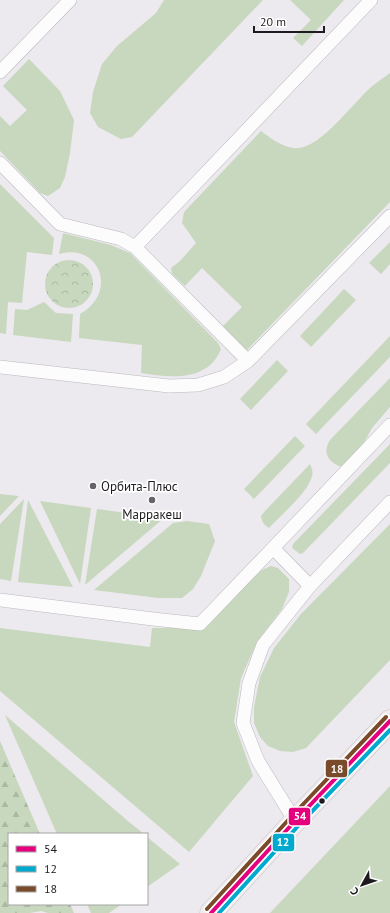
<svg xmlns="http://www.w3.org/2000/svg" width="390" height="913" font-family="'PT Sans',sans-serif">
<defs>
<pattern id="forest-firs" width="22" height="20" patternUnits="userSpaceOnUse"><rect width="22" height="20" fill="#c8d8be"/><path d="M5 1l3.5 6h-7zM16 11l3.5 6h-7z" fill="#abb9a3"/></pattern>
<pattern id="park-crowns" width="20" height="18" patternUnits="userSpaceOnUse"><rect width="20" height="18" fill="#c8d8be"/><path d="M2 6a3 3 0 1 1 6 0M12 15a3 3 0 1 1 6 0" fill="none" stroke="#abb9a3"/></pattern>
</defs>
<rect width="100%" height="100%" fill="#ece9ef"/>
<path fill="#c8d8be" d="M 164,0 L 263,0 L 132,137 L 121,139 L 98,127 L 90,113 L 93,92 L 102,64 L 117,46 L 156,13 Z
M 290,0 L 344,0 L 302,46 L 293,38 L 311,20 Z
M 29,59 L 60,91 L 74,120 L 70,153 L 65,177 L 60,188 L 48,196 L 40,193 L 0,151 L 0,116 L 10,126 L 27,110 L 3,86 Z
M 390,73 L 390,202 L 246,351 L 223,326 L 242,307 L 202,268 L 185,286 L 172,274 L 171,268 L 180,261 L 196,243 L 182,223 L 184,212 L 261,131 C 270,138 281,146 293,148 C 317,153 353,103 370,88 C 376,83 383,78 390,73 Z
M 0,184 L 54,238 L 52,255 L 27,252 L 22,303 L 8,302 L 6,334 L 0,333 Z
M 63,233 L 111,245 L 130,253 L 218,343 L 221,349 C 208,382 170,378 141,373 L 142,345 L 79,338 L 80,314 C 119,292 99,242 59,254 Z
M 390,242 L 390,264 L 381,274 L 369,263 Z
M 344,289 L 356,300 L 311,347 L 300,336 Z
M 44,302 L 56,313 L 73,314 L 71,342 L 13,335 L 15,309 L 27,310 Z
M 390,336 L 390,357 L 316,434 L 306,424 Z
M 277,360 L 288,371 L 251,410 L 240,399 Z
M 390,378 L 390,407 L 372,428 L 358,454 L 342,467 C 328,463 322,452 330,440 Z
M 295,436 L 305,446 L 254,499 L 244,489 Z
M 390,444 L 390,463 L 303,553 L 300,554 L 292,548 L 293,544 Z
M 310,464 C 312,469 314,473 311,479 C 306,494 281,515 269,528 C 264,525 262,522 261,516 L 265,511 Z
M 0,494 L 19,496 L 0,516 Z
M 24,499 L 11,581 L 0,579 L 0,524 Z
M 28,500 L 73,587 L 18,582 Z
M 40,501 L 91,508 L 80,584 Z
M 97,509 L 164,518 L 85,585 Z
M 187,521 L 209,524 L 215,541 L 201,576 L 193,589 L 182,598 L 158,598 L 94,590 L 173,523 Z
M 390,524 L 390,660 L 306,748 L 293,752 L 280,751 L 268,746 L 260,737 L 254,723 L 254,707 L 260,677 L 274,648 L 301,614 Z
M 271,566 L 278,568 L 289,579 L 289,592 L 282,609 L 257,642 L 241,678 L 234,722 L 253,776 L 189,852 L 0,691 L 0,628 L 150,647 L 152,628 L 189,628 L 254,575 L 264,569 Z
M 5,715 L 129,822 L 144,834 L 57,834 Z
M 390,786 L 390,913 L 270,913 Z
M 147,837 L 180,864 L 147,887 Z
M 87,904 L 122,904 L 109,913 L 91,913 Z"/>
<path fill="url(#forest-firs)" d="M 0,741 L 40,834 L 9,834 L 9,904 L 70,904 L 74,913 L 48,913 L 41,911 L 30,913 L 0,913 Z"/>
<path fill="url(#park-crowns)" d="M45 284a24 24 0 1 1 48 0a24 24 0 1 1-48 0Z"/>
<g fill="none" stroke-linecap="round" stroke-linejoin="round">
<g stroke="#bab9bd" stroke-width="14">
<path id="service" d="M 0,72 L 70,0
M 0,163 L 60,224 L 121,239 L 135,247 L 248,361
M 135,247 L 371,0
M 0,367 L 169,386 L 198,385 L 224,377 L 248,361 L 390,216
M 273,548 L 390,425
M 0,600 L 153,619 L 200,624 L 273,548 L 310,586 L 390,502
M 295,821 L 258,761 L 243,723 L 249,683 L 263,645 L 310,586"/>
</g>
<g stroke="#c6c5c8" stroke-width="23">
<path id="primary" d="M 211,913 L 295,821 L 390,721"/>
</g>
<use href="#service" stroke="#fcfcfd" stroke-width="13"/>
<use href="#primary" stroke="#f1ebec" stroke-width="22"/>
<g stroke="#fff" stroke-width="7">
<path id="bus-1" d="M 211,913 L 295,821 L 390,721"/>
</g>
<g stroke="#fff" stroke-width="7">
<path id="bus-2" d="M 219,913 L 299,825 L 390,730"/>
</g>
<g stroke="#fff" stroke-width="7">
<path id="bus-3" d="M 207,909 L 291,817 L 386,717"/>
</g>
<use href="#bus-1" stroke="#e5007d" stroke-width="4"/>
<use href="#bus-2" stroke="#00a9ce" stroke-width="4"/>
<use href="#bus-3" stroke="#7a4b2a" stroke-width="4"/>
</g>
<g fill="#656368" stroke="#fff" stroke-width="1.5">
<circle cx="93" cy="486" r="4"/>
<circle cx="152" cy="500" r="4"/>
</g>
<circle fill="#1d1b1f" stroke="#fff" stroke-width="1.5" cx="322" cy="801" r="3.5"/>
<g text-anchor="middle" stroke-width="3.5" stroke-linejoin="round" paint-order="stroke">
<g font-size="13" fill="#1d1b1f" stroke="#fff" text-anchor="start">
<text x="101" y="491">Орбита-Плюс</text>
<text x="152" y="519" text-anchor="middle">Марракеш</text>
</g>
</g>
<g stroke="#fff" stroke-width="1.5">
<rect x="325" y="759" width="23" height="19" rx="4" fill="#7a4b2a"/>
<rect x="288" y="807" width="23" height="19" rx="4" fill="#e5007d"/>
<rect x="272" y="833" width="23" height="19" rx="4" fill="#00a9ce"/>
</g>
<g font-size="11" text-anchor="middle" font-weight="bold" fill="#fff">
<text x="337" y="773">18</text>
<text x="300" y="820">54</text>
<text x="283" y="846">12</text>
</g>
<rect x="8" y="833" width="140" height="72" fill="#ffffff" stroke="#a5a4a5"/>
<rect x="16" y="846" width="20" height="6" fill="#e5007d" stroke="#a5a4a5"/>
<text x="44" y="853" font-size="12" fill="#1d1b1f">54</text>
<rect x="16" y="866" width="20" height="6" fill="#00a9ce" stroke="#a5a4a5"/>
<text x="44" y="873" font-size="12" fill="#1d1b1f">12</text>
<rect x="16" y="886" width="20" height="6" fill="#7a4b2a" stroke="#a5a4a5"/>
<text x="44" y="893" font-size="12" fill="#1d1b1f">18</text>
<g transform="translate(362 885) rotate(230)" stroke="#ffffff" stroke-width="3" paint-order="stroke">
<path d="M0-3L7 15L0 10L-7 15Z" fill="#1d1b1f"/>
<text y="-6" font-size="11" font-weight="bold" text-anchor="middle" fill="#1d1b1f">С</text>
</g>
<path d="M254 26v6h70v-6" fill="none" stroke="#1d1b1f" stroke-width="2"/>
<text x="260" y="26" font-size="12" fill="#1d1b1f" stroke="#ffffff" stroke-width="3" paint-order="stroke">20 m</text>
</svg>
